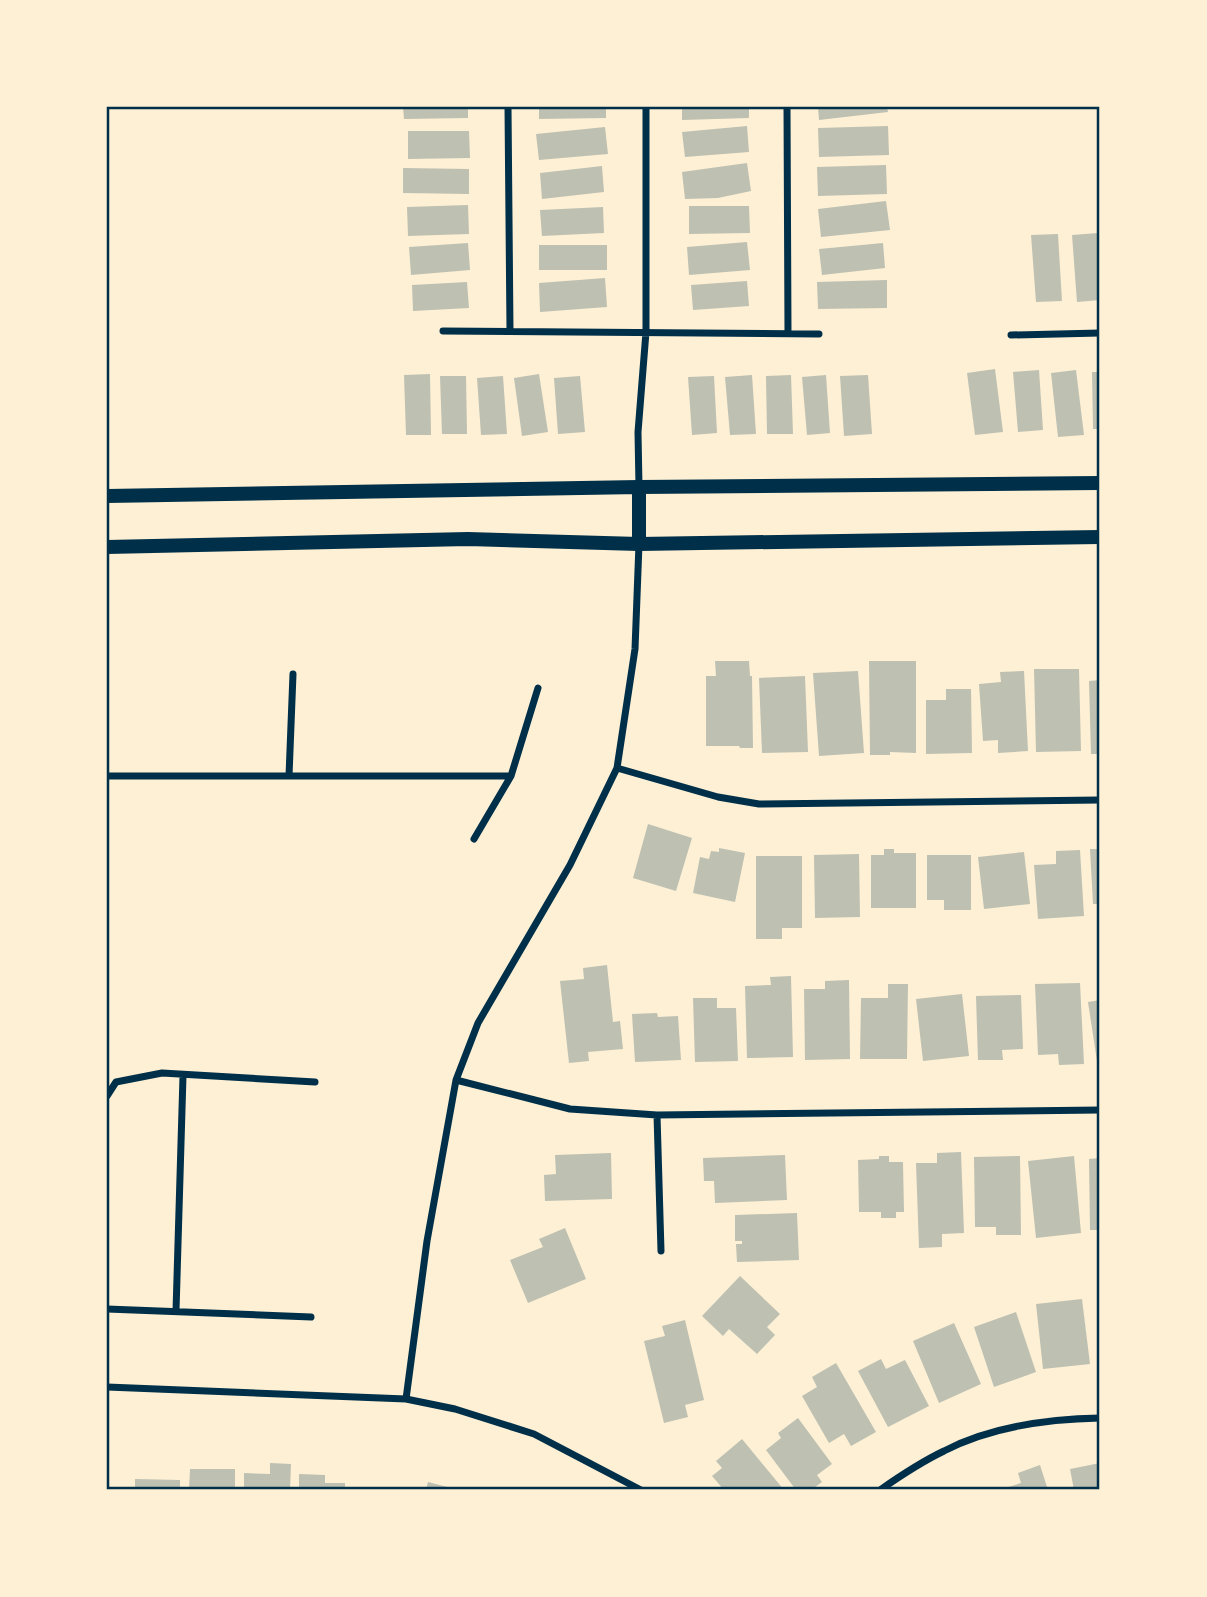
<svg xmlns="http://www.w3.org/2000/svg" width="1207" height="1597" font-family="'Asap Condensed',sans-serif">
<rect width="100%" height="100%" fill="#fdf0d5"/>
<path fill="#bec0b2" d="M 403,107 L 468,107 L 468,118 L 404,119 Z
M 539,107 L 606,107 L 606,118 L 539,119 Z
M 682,107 L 749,107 L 749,118 L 682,120 Z
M 818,107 L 887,107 L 888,112 L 819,120 Z
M 747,126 L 749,152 L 685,157 L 682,132 Z
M 888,126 L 889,155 L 819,157 L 818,128 Z
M 605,127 L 608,154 L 539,160 L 536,134 Z
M 408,131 L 469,131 L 470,158 L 408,159 Z
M 747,163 L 751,191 L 718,198 L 685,199 L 682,172 Z
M 886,165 L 887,194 L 818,196 L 817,167 Z
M 602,166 L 604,192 L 542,199 L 540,173 Z
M 403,168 L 469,169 L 469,194 L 403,193 Z
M 886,201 L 890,230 L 821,237 L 818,209 Z
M 468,205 L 469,234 L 408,236 L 407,207 Z
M 689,206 L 749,206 L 750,233 L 689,234 Z
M 603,207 L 604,233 L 542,236 L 540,210 Z
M 1098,233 L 1100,300 L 1077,302 L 1072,235 Z
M 1058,234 L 1062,301 L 1036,302 L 1031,235 Z
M 747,242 L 750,270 L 689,275 L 687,247 Z
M 468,243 L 470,270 L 411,275 L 409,247 Z
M 883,243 L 885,268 L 822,275 L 819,249 Z
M 539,245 L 607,245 L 607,270 L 539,270 Z
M 605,278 L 607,307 L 540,312 L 539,283 Z
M 887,280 L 887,308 L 818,309 L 817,282 Z
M 747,281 L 749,306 L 693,310 L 691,285 Z
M 467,282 L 469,308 L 413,311 L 412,285 Z
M 995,369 L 1003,432 L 975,435 L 967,373 Z
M 1039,370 L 1043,430 L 1018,432 L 1013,372 Z
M 1076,370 L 1084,435 L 1058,437 L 1051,373 Z
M 1092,372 L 1100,372 L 1100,429 L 1093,429 Z
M 430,374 L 431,435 L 406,435 L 404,375 Z
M 539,374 L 548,432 L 522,436 L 514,378 Z
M 752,375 L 756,434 L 730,435 L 725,377 Z
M 791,375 L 793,434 L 767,434 L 766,376 Z
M 826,375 L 830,433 L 807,435 L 802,377 Z
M 868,375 L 872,434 L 844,436 L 840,376 Z
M 440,376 L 466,376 L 467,434 L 442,434 Z
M 503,376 L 507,434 L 481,435 L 477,378 Z
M 580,376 L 585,432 L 558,434 L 554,378 Z
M 714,376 L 717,433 L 692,435 L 688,377 Z
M 715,661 L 749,661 L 750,676 L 752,676 L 753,748 L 740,748 L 739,746 L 706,746 L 706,676 L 716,676 Z
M 869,661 L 916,661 L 916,753 L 890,752 L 890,755 L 870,755 Z
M 1034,669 L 1079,669 L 1081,751 L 1036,752 Z
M 858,671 L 864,753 L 819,756 L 813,673 Z
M 1024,671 L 1028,751 L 998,753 L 998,740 L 983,741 L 979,684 L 1001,682 L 1000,672 Z
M 805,676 L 808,752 L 762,753 L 759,678 Z
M 1100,680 L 1100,754 L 1091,754 L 1089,681 Z
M 946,689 L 971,689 L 972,753 L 926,754 L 926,700 L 946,700 Z
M 648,824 L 692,838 L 676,891 L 633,878 Z
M 719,848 L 745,853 L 735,902 L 693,893 L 700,857 L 709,859 L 711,851 L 719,852 Z
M 884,849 L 894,849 L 894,853 L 916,853 L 916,908 L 871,908 L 871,855 L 884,855 Z
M 1090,849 L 1100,849 L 1100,904 L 1093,904 Z
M 1080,850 L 1084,916 L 1038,919 L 1034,865 L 1056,864 L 1056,851 Z
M 1024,852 L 1030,904 L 984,909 L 978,857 Z
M 859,854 L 860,917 L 815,918 L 814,855 Z
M 927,855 L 971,855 L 971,910 L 944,910 L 944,900 L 927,900 Z
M 756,856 L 802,856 L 802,928 L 782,928 L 782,939 L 756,939 Z
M 607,965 L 613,1022 L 620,1021 L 623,1049 L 588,1052 L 589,1061 L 569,1063 L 560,981 L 584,979 L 583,968 Z
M 791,976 L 793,1057 L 747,1058 L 745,986 L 771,985 L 770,977 Z
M 849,980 L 850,1059 L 805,1060 L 804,989 L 825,989 L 825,981 Z
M 1080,983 L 1084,1064 L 1059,1065 L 1058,1054 L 1038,1055 L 1035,984 Z
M 888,984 L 908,984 L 907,1059 L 860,1059 L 861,998 L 888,998 Z
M 962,994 L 969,1056 L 923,1061 L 916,999 Z
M 1021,995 L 1023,1049 L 1002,1050 L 1003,1060 L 978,1060 L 976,996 Z
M 693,998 L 717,998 L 717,1008 L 736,1008 L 738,1061 L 695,1062 Z
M 1100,1000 L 1100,1061 L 1097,1061 L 1088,1002 Z
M 657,1013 L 658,1017 L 678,1016 L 681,1060 L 635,1062 L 632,1014 Z
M 961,1152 L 964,1233 L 942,1234 L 942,1247 L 919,1248 L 916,1163 L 937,1163 L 937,1153 Z
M 611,1153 L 612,1199 L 545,1201 L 544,1175 L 556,1174 L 555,1155 Z
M 785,1155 L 787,1200 L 715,1203 L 714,1181 L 704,1181 L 703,1158 Z
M 879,1156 L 889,1156 L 889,1162 L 903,1162 L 904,1212 L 896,1212 L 896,1218 L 881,1218 L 881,1212 L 859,1212 L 858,1160 L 879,1159 Z
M 1020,1156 L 1021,1235 L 996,1235 L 996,1227 L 975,1227 L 974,1157 Z
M 1074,1156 L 1081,1233 L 1036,1238 L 1028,1161 Z
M 1100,1158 L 1100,1230 L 1090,1230 L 1089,1159 Z
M 797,1213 L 799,1260 L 737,1262 L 736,1244 L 742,1244 L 742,1241 L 735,1241 L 735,1215 Z
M 565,1228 L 586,1279 L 528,1303 L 510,1260 L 543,1247 L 539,1239 Z
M 740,1276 L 780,1314 L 767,1327 L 775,1335 L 757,1354 L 729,1329 L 723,1336 L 702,1316 Z
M 1082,1299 L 1090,1364 L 1043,1369 L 1036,1304 Z
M 1016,1312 L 1036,1372 L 994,1387 L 974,1327 Z
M 685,1320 L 704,1400 L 685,1405 L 688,1417 L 664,1423 L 644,1341 L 665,1336 L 662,1326 Z
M 954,1323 L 981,1384 L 939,1403 L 913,1341 Z
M 881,1359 L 886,1369 L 905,1360 L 929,1406 L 888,1427 L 858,1371 Z
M 836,1363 L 876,1432 L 851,1446 L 844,1434 L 829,1443 L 802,1396 L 817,1387 L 812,1377 Z
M 798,1418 L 832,1464 L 817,1475 L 822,1482 L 811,1490 L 796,1490 L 766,1450 L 781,1438 L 778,1433 Z
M 742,1439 L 784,1490 L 724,1490 L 712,1476 L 722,1468 L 716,1461 Z
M 270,1463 L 291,1464 L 290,1490 L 244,1490 L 244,1473 L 270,1474 Z
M 1100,1463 L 1100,1490 L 1074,1490 L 1070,1469 Z
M 1040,1465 L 1048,1490 L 999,1490 L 1021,1483 L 1018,1473 Z
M 190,1469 L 235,1469 L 235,1490 L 189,1490 Z
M 299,1474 L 325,1475 L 325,1483 L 345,1483 L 345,1490 L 299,1490 Z
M 135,1479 L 180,1480 L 180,1490 L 135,1490 Z
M 428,1482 L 455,1489 L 455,1490 L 426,1490 Z"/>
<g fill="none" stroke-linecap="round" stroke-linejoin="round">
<path stroke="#003049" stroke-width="7" d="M 508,107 L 510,331
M 787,107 L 788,333
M 443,331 L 819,334
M 1011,335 L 1100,333
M 639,487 L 638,432 L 646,332 L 646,107
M 617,768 L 718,797 L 759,804 L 1100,800
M 107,776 L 511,776 L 538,688
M 289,776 L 293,674
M 474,839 L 511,776
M 456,1080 L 570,1109 L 657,1115 L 1100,1110
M 107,1096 L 116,1082 L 162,1073 L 315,1082
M 657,1115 L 661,1251
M 107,1309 L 311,1317
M 176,1311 L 183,1076
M 107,1387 L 406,1399 L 455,1409 L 534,1434 L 641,1490
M 406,1399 L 427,1241 L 456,1080 L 478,1023 L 570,865 L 617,768 L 635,649 L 639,544
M 880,1490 C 900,1476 921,1462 944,1451 C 990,1427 1049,1419 1100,1418"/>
<path stroke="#003049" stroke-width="14" d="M 639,487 L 639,544
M 107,496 L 639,487 L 1100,483
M 107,547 L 468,539 L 639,544 L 1100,537"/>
</g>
<rect width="1207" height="1597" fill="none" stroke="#fdf0d5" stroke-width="217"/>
<rect x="108" y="108" width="990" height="1380" fill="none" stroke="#003049" stroke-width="2.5"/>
</svg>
